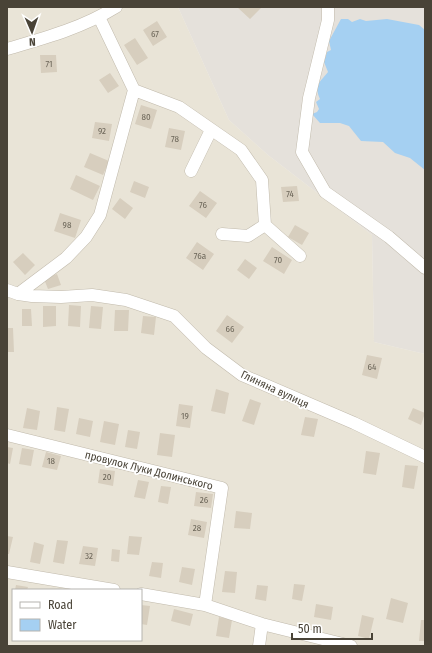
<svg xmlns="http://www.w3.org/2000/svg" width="432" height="653" font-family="'Fira Sans Condensed',sans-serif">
<rect width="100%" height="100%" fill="#f5f2e9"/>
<path fill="#e9e4d7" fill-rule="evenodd" d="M 7,7 L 178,7 L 229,120 L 268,155 L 372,235 L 374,342 L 425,354 L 425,646 L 7,646 ZM 13,590 L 141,590 L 141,640 L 13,640 Z"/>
<path fill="#e5e1db" d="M 178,7 L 425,7 L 425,354 L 374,342 L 372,235 L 268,155 L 229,120 Z"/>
<path fill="#a5d0f2" d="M 341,19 L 348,19 L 352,22 L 360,19 L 366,21 L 387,19 L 419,25 L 425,30 L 425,170 L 410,158 L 395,153 L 383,142 L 361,141 L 349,126 L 340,123 L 320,123 L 312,114 L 317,112 L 319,109 L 316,102 L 320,99 C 314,85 319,83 328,72 L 324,62 L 327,52 L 331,50 L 329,41 Z"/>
<path fill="#d7cebe" d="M 237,7 L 262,7 L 250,19 Z
M 157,21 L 167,37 L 153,46 L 143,30 Z
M 135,38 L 148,58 L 137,65 L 124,45 Z
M 40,55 L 56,55 L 57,72 L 41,73 Z
M 110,73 L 119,86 L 108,93 L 99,80 Z
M 141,105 L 157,110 L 151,129 L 135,124 Z
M 95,122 L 112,124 L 109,141 L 92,138 Z
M 169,128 L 185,131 L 181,150 L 165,147 Z
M 90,153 L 109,161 L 103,175 L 84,167 Z
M 76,175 L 100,186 L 93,200 L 70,189 Z
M 134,181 L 149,187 L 145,198 L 130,192 Z
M 297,186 L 299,201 L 283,202 L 281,187 Z
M 200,191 L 217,203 L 206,218 L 189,206 Z
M 120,198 L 133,208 L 125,219 L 112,209 Z
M 60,213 L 81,220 L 75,238 L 54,231 Z
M 295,225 L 309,233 L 302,245 L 288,237 Z
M 197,242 L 214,254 L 203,270 L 186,258 Z
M 272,247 L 292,260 L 284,274 L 263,261 Z
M 23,253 L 35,265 L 25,275 L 13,262 Z
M 245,259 L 257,268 L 249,279 L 237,270 Z
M 57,274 L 61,285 L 48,289 L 44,279 Z
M 69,305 L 81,306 L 80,327 L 68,326 Z
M 43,306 L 56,306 L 56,326 L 43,327 Z
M 91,306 L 103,307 L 101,329 L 89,328 Z
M 22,309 L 31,309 L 32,326 L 22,326 Z
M 115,310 L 129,310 L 128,331 L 114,331 Z
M 227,315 L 244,327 L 232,343 L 216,331 Z
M 143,316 L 156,317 L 154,335 L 141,333 Z
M 7,328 L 13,328 L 14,352 L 7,352 Z
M 367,355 L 382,358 L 377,379 L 362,375 Z
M 216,389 L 229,393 L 225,414 L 211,411 Z
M 250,399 L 261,403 L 254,425 L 242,421 Z
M 179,404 L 193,406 L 190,428 L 176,426 Z
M 57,407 L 69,409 L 65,432 L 54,430 Z
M 27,408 L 40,411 L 37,430 L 23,428 Z
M 413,408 L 425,413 L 421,425 L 408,419 Z
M 305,417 L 318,419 L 314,437 L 301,435 Z
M 79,418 L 93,421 L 90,437 L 76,434 Z
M 104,421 L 119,424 L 115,445 L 100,442 Z
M 128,430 L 140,432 L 137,449 L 125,447 Z
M 160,433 L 175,435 L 172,457 L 157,455 Z
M 7,447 L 13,448 L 10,464 L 7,463 Z
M 22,448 L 34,450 L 31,466 L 19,464 Z
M 366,451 L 380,453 L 376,475 L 363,473 Z
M 46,452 L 61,456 L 57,470 L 42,467 Z
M 405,465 L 418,466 L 414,489 L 402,487 Z
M 100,469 L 115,471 L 113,486 L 98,483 Z
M 138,480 L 149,482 L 145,499 L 134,497 Z
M 161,486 L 171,487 L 168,504 L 158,502 Z
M 196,492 L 213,494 L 211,508 L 194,506 Z
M 236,511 L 252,513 L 250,529 L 234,528 Z
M 191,519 L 207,522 L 204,538 L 188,535 Z
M 7,536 L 13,537 L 9,554 L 7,554 Z
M 129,536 L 142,537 L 139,555 L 127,554 Z
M 57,540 L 68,541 L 64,564 L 53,562 Z
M 34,542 L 44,545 L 40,564 L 30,562 Z
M 83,546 L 98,548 L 95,566 L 79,564 Z
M 112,549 L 120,550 L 119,562 L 111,561 Z
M 152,562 L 163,563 L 161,578 L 149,576 Z
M 182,567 L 195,569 L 192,585 L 179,582 Z
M 225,571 L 237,572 L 235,593 L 222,592 Z
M 294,584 L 305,585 L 302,601 L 292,599 Z
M 16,585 L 28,587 L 27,590 L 15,590 Z
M 257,585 L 268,586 L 266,601 L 255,599 Z
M 391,598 L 408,603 L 403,623 L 386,619 Z
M 316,604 L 333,607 L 331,620 L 314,617 Z
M 141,605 L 150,606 L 147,625 L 141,624 Z
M 174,609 L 193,614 L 190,626 L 171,621 Z
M 362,615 L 374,618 L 369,639 L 358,636 Z
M 219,617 L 232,620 L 229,638 L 216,636 Z
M 421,620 L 425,620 L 425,641 L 419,641 Z"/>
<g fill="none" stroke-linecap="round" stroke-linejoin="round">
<g stroke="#c1baac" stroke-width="13">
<path id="minor" d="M 328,7 L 328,20 L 309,98 L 302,152 L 325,192 L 389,237 L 425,268
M 99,17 L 134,90 L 179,107 L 241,150 L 262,180 L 265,225 L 300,256
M 7,49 C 45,38 82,28 116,7
M 191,171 L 211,130
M 222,234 L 248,236 L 265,225
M 7,290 L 18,294 L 32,296 L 61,297 L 92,295 L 126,300 L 174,316 L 206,348 L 242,375 L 354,423 L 425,457
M 18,294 L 66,258 L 86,237 L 100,215 L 134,90
M 7,435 L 222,488 L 205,605
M 7,572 L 114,590
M 141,594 L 205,605 L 262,624 L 351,646
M 259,646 L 262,624"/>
</g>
<use href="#minor" stroke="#fff" stroke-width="12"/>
</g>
<g text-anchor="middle" stroke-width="3.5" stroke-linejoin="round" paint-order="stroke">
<g font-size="9" fill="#6c6659">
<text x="155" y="37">67</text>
<text x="49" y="67">71</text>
<text x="146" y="120">80</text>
<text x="102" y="134">92</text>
<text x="175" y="142">78</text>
<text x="290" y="197">74</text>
<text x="203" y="208">76</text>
<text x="67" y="228">98</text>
<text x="200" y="259">76а</text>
<text x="278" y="263">70</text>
<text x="230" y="332">66</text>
<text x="372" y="370">64</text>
<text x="185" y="419">19</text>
<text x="51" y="464">18</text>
<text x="107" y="480">20</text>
<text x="204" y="503">26</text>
<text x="197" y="531">28</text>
<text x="89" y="559">32</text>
</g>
<g font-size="11" fill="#494337" stroke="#fff">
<text transform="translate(275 389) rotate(25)" y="4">Глиняна вулиця</text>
<text transform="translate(149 470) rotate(14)" y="4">провулок Луки Долинського</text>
</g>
</g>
<rect width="432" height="653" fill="none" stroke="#494337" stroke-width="16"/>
<rect x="12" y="589" width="130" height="52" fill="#ffffff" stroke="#b6b4af"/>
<rect x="20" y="602" width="20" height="6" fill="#ffffff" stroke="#b6b4af"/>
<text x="48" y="609" font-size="12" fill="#494337">Road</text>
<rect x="20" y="619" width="20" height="12" fill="#a5d0f2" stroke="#b6b4af"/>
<text x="48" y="629" font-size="12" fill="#494337">Water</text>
<g transform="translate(32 32) rotate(178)" stroke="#ffffff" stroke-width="3" paint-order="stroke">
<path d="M0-3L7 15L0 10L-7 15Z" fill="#494337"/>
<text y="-6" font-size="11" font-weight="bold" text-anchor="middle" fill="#494337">N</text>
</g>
<path d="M292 633v6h80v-6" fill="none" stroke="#494337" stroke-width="2"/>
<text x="298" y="633" font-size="12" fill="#494337" stroke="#ffffff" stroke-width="3" paint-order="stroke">50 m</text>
</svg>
